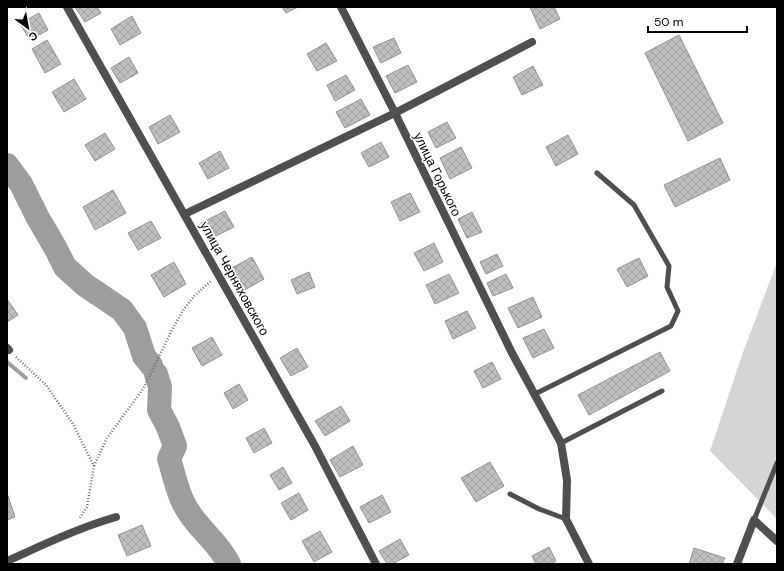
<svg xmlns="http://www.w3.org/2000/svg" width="784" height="571" font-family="'DM Sans',sans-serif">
<defs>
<pattern id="building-cross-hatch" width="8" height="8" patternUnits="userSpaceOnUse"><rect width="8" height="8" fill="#bfbfbf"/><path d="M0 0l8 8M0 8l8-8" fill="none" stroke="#a2a2a2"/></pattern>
</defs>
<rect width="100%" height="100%" fill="#fff"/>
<path fill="#d6d6d6" d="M 777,262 L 777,519 L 710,451 L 742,355 Z"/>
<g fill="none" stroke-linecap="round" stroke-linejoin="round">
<path stroke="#9d9d9d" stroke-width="4" d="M 7,362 L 26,378"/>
<path stroke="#9d9d9d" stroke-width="24" d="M 7,165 L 21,184 L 38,218 L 56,249 L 65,267 L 85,285 L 122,310 L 135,328 L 144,356 L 151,365
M 156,374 L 160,387 L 159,410 L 168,427 L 175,446 L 169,459 C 174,474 177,491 184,504 C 195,527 218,541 229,564"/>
</g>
<path fill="url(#building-cross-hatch)" stroke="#939393" d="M 75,7 L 97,7 L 101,13 L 85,22 Z
M 282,7 L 298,7 L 286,13 Z
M 530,7 L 554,7 L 560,19 L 540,29 Z
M 39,13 L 48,30 L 30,40 L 20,24 Z
M 132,16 L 141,33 L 120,45 L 111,29 Z
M 679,35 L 723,123 L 688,141 L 645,53 Z
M 394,38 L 401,53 L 381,63 L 373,47 Z
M 47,40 L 61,64 L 45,73 L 32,49 Z
M 326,43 L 337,61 L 317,71 L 307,54 Z
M 129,57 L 138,73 L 120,83 L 111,68 Z
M 408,65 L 417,82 L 395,93 L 386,76 Z
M 533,66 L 543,85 L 522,95 L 513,77 Z
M 346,75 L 355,90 L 335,101 L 327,85 Z
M 74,79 L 86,99 L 64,112 L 52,92 Z
M 361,99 L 370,115 L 345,128 L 336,112 Z
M 170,115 L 180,132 L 158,144 L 149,127 Z
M 447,122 L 456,138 L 436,148 L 428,132 Z
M 105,133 L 115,149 L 95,161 L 85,145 Z
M 568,135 L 578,154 L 556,166 L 546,147 Z
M 381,142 L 389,157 L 369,167 L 361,153 Z
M 461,147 L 472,168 L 450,179 L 440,158 Z
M 220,151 L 229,168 L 208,179 L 199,163 Z
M 720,158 L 730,180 L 675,207 L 664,185 Z
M 113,190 L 126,213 L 95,230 L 83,207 Z
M 410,193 L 420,212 L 400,221 L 391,202 Z
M 225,211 L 234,227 L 210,239 L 201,223 Z
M 472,212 L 482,232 L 467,238 L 458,219 Z
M 151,221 L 161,238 L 138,250 L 128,233 Z
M 434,243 L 443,262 L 424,271 L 414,253 Z
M 497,254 L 503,266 L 486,274 L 480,262 Z
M 252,257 L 264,279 L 243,291 L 230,269 Z
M 639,258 L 648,276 L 627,287 L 617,269 Z
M 174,262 L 186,284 L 164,297 L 151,275 Z
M 309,272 L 315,287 L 297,294 L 291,280 Z
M 449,274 L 459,293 L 435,304 L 426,285 Z
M 506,274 L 513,288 L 493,296 L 487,283 Z
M 533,297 L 542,317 L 518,328 L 508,308 Z
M 7,299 L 18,315 L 7,322 Z
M 467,311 L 476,328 L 453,339 L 445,321 Z
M 544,329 L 554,348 L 533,358 L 523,338 Z
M 212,337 L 222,355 L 202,366 L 192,348 Z
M 297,348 L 308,367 L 291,376 L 280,358 Z
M 660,352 L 670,371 L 589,415 L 578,395 Z
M 492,362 L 501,379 L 483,388 L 474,371 Z
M 239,384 L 248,400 L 233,409 L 224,393 Z
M 341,406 L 350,421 L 325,436 L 315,421 Z
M 264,428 L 272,443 L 254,453 L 246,438 Z
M 353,446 L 363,465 L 340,477 L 330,460 Z
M 490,462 L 504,486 L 476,502 L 461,478 Z
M 283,467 L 292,483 L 279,490 L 270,475 Z
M 7,493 L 15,517 L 7,520 Z
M 299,493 L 308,510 L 291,520 L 281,503 Z
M 382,495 L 391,512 L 369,523 L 360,507 Z
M 142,525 L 151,546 L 127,556 L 118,535 Z
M 320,531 L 332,552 L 314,562 L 302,541 Z
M 400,539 L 409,555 L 392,564 L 387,564 L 379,551 Z
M 549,547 L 556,561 L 551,564 L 536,564 L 532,556 Z
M 694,548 L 725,558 L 722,564 L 689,564 Z"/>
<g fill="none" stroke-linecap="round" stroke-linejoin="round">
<path stroke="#717171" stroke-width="2.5" stroke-dasharray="1 2" stroke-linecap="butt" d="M 16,357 L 46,385 L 73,424 L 94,466 L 87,507 L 79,519
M 94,466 L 107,438 L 143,389 L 173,328 L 184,309 L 194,296 L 211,281"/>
<path stroke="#4f4f4f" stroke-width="5" d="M 535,394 L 671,326 L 678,311 L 667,287 L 669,266 L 634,205 L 597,173
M 561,443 L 662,391
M 510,494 L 539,509 L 566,519
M 754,520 L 777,463"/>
<path stroke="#4f4f4f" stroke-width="8" d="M 67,7 L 315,446 L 376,564
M 341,7 L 395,113 L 512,353 L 561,443 L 567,480 L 566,519 L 589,564
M 185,214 L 395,113 L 532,42
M 7,348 L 9,350
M 7,561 C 43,545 78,528 116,517
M 737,564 L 754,520 L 777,541"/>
</g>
<g text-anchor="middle" stroke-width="3" stroke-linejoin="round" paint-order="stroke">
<g font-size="13" fill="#000" stroke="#fff">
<text transform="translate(438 174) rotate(64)" y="5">улица Горького</text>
<text transform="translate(235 278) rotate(61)" y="5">улица Черняховского</text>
</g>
</g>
<rect width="784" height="571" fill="none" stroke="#000000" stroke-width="16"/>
<g transform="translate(28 28) rotate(148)" stroke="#ffffff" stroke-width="3" paint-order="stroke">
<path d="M0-3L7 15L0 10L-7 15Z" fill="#000000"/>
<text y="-6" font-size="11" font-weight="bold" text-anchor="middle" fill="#000000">С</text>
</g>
<path d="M648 26v6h99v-6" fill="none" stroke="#000000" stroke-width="2"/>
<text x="654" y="26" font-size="12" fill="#000000" stroke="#ffffff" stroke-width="3" paint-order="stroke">50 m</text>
</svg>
